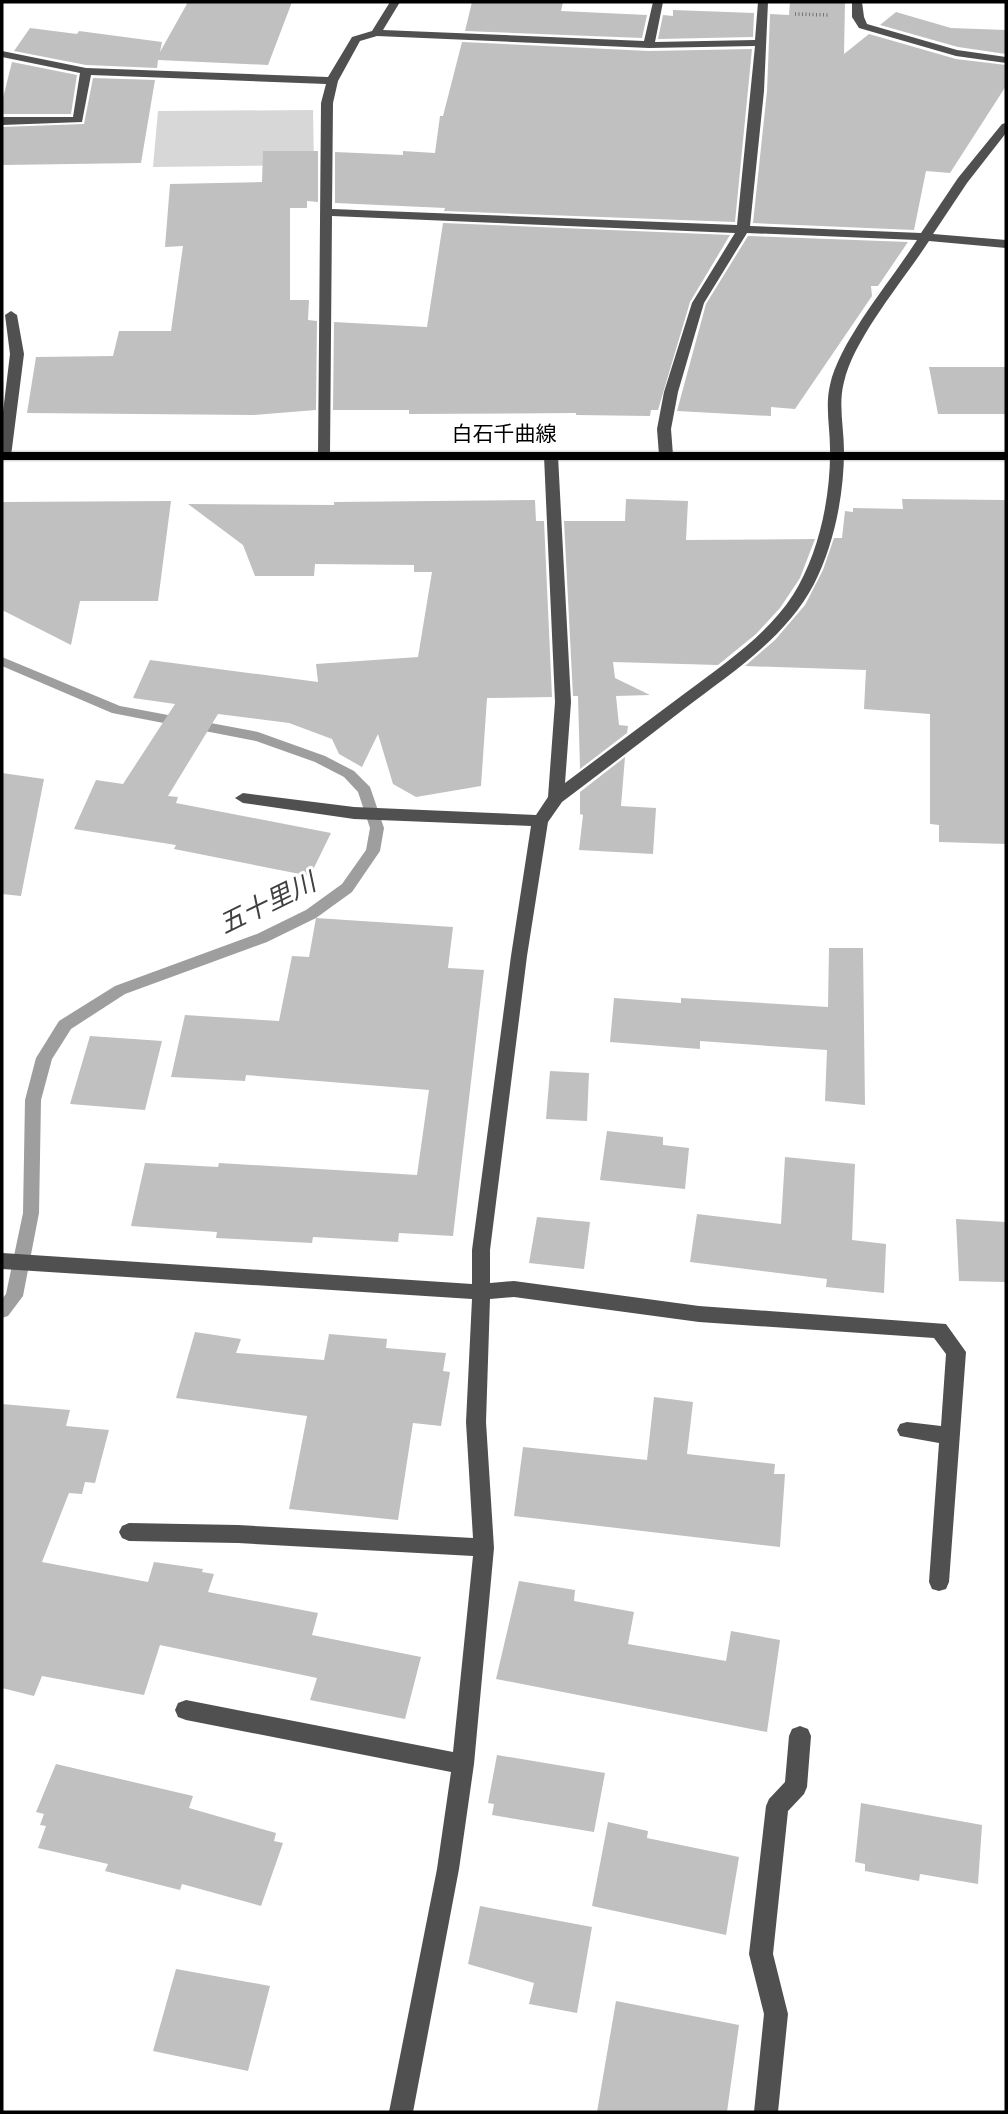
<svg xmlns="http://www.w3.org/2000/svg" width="1008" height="2114" font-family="Figtree,'Noto Sans JP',sans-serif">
<rect width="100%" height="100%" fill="#fff"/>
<path fill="#d7d7d7" d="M 313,110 L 314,165 L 153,167 L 158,111 Z"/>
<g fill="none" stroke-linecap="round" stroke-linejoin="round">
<path fill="#9e9e9e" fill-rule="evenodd" d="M 2,657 L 120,706 L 258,732 L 325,756 L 354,771 L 370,787 L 384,828 L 380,851 L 352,892 L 316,918 L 267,942 L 125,994 L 71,1029 L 52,1059 L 41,1100 L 39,1213 L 23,1296 L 8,1316 L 2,1318 L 2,1299 L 6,1294 L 23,1213 L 25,1100 L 36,1058 L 59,1021 L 115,986 L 257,934 L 306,910 L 342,884 L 366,850 L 370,828 L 358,792 L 344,777 L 315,762 L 256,741 L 112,713 L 2,666 Z"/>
</g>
<path fill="#c0c0c0" d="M 188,2 L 292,2 L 268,65 L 158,60 L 157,68 L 86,65 L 14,51 L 30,28 L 77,34 L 79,31 L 162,42 L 160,52 Z
M 472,2 L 563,2 L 561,11 L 647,15 L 642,38 L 465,31 Z
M 790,2 L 845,2 L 844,54 L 869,34 L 956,59 L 1006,65 L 1006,86 L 950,173 L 926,171 L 914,230 L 753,223 L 767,91 L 770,14 L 789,15 Z
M 673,10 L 754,13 L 753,37 L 658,39 L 663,15 L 673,16 Z
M 896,12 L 951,28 L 1006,30 L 1006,54 L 958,47 L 880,25 Z
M 462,42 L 649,51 L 752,49 L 735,222 L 444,211 L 445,208 L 335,203 L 335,152 L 403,155 L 403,151 L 435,153 L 440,116 L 443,116 Z
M 12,62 L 77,75 L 71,114 L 2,114 L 2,102 Z
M 93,78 L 155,80 L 141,163 L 2,165 L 2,127 L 84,124 Z
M 263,151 L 318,151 L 318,202 L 307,201 L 307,208 L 290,208 L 290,300 L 309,300 L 308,320 L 317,321 L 316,410 L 253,415 L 27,413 L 36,357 L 113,356 L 119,331 L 171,331 L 183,246 L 165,247 L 170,184 L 262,182 Z
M 443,223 L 730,235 L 690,302 L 658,410 L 651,410 L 650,416 L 576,415 L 576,413 L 409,414 L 409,410 L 333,410 L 334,322 L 427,327 Z
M 748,236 L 908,242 L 878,286 L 871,286 L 872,296 L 795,409 L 771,407 L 771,416 L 677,411 L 706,304 Z
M 929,367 L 1006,367 L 1006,414 L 938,414 Z
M 626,499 L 688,501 L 686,540 L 815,539 L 800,578 L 780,608 L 756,634 L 718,665 L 613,662 L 615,678 L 650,695 L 616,696 L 619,725 L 628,726 L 627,733 L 580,769 L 578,696 L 573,696 L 564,521 L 625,521 Z
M 902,499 L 1006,500 L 1006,844 L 939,842 L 939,825 L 930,824 L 930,714 L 864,709 L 866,670 L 745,666 L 775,640 L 805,605 L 823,570 L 834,538 L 842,538 L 845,511 L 853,512 L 853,508 L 903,509 Z
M 535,500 L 536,521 L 544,521 L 552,697 L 487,698 L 481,786 L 416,797 L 393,784 L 378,734 L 362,767 L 339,754 L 332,739 L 289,723 L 218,714 L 168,796 L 178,797 L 176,803 L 331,833 L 310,876 L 174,849 L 176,845 L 74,829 L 96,780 L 123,784 L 175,704 L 133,698 L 150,660 L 318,682 L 316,664 L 418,657 L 432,572 L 414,572 L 414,565 L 315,564 L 314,576 L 255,576 L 243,545 L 188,504 L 334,505 L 334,502 Z
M 171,501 L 158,601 L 80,601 L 71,645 L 2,610 L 2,502 Z
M 625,757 L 621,806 L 656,808 L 653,854 L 579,850 L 583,815 L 580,814 L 580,792 Z
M 2,773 L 44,779 L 21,896 L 2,894 Z
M 316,918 L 453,927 L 448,968 L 484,970 L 453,1236 L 399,1233 L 398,1242 L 313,1237 L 312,1243 L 216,1238 L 217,1232 L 131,1226 L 145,1163 L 218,1167 L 219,1163 L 417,1175 L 429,1090 L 246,1075 L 245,1081 L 171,1077 L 185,1015 L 279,1021 L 292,956 L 309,957 Z
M 829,948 L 863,948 L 865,1105 L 825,1101 L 827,1050 L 700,1041 L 700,1049 L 610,1042 L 614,998 L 681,1003 L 681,998 L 828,1007 Z
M 90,1036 L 162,1041 L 145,1110 L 70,1104 Z
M 550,1071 L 589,1073 L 587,1121 L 546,1119 Z
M 607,1131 L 663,1137 L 663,1145 L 689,1148 L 685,1189 L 600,1180 Z
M 785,1157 L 855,1164 L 852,1240 L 886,1244 L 884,1293 L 826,1287 L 827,1279 L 690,1262 L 697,1214 L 781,1224 Z
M 537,1217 L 590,1222 L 584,1269 L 529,1263 Z
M 956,1219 L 1006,1222 L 1006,1282 L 959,1281 Z
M 195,1332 L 241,1339 L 236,1353 L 324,1360 L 329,1334 L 387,1339 L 386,1348 L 446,1353 L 443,1371 L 450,1372 L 441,1426 L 413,1423 L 398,1520 L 289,1509 L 307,1416 L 176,1398 Z
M 654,1397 L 693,1402 L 687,1454 L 775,1464 L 774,1474 L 785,1474 L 780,1547 L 514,1516 L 523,1447 L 647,1460 Z
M 2,1404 L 70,1410 L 66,1426 L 109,1430 L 95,1483 L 85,1482 L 82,1494 L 69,1493 L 42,1562 L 148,1582 L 154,1562 L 203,1569 L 202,1572 L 214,1574 L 208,1592 L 318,1613 L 312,1635 L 421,1657 L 405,1719 L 310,1700 L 317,1678 L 160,1645 L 144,1695 L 42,1676 L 34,1696 L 2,1688 Z
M 519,1581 L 575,1590 L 574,1601 L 634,1612 L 628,1644 L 726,1661 L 731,1631 L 780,1640 L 767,1732 L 496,1679 Z
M 497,1755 L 605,1773 L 594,1832 L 492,1815 L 494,1804 L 488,1803 Z
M 56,1764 L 193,1796 L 189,1808 L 276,1833 L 274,1841 L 283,1843 L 261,1906 L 182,1884 L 180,1890 L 105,1871 L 108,1864 L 38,1848 L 46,1826 L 40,1825 L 44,1814 L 36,1812 Z
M 861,1803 L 982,1825 L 978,1884 L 920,1874 L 919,1881 L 865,1871 L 865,1864 L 855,1862 Z
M 608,1822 L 648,1831 L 647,1838 L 739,1857 L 726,1935 L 592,1906 Z
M 480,1906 L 592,1927 L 577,2013 L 529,2004 L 534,1983 L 468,1964 Z
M 176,1969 L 270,1986 L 248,2071 L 153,2051 Z
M 616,2001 L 739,2025 L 727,2112 L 597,2112 Z"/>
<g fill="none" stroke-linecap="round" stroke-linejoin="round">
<g stroke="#dbdbdb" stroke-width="3">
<path id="major" d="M 2,452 L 1006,452 L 1006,460 L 2,460 Z"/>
</g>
<path stroke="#727272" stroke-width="3.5" stroke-dasharray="1 2.5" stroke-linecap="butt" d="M 795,14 L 828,15"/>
<path fill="#505050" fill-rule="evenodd" d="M 390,2 L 400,2 L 383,30 L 644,41 L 653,2 L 663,2 L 655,42 L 755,40 L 758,2 L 768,2 L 764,91 L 750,226 L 921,233 L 958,178 L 1002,124 L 1006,123 L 1006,133 L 967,183 L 933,234 L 1006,240 L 1006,248 L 929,241 C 903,281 854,338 844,382 C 838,404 844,428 844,451 C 844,495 834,545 814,584 C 786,638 731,673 684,709 C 644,740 603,771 562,802 L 548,822 L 527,956 L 490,1250 L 490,1283 L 514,1281 L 699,1306 L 946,1324 L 966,1352 L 949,1582 L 946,1589 L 939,1591 L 932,1589 L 929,1582 L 939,1443 L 900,1436 L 897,1430 L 900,1424 L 907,1422 L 941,1426 L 946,1354 L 934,1338 L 699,1322 L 514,1297 L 490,1299 L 486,1422 L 494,1548 L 474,1764 L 459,1869 L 413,2112 L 389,2112 L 437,1869 L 451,1772 L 186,1720 L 178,1717 L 175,1710 L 178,1703 L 186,1700 L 453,1752 L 473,1556 L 238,1543 L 129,1541 L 122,1538 L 119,1532 L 122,1526 L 129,1523 L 238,1525 L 473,1538 L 466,1422 L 472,1299 L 2,1269 L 2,1253 L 472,1284 L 472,1250 L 511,956 L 531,826 L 354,819 L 243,803 L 235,798 L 243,793 L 354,807 L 536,815 L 548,797 L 555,702 L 544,456 L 546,453 L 556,453 L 558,456 L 571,702 L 565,783 C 606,752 647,722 688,691 C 725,663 767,635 793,595 C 819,554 831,496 830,448 C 830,427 825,406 830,385 C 840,340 891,281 917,240 L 747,233 L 704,303 L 678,392 L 671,429 L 673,455 L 666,459 L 659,455 L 657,429 L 664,392 L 692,303 L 735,233 L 332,216 L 330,455 L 323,459 L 318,458 L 321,103 L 326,84 L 91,75 L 82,122 L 2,125 L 2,117 L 73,117 L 80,73 L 2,57 L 2,51 L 86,68 L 328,77 L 352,37 L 372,31 ZM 377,36 L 649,48 L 755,46 L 737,225 L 332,209 L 333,103 L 338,81 L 360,41 Z
M 852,2 L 862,2 L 864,17 L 867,24 L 957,50 L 1006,57 L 1006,63 L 956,56 L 859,28 L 852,17 Z
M 11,311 L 17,315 L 24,354 L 11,456 L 4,460 L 2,460 L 2,420 L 10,354 L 5,315 Z
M 800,1726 L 808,1729 L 811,1736 L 807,1787 L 804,1794 L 788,1811 L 773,1954 L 788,2014 L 778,2112 L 754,2112 L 764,2014 L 749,1954 L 766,1806 L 769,1799 L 785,1782 L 789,1736 L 792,1729 Z"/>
<use href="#major" fill="#000" fill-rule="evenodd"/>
</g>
<g text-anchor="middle" stroke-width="6" stroke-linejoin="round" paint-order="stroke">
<g font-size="21" fill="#000" stroke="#fff">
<text x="504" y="441">白石千曲線</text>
</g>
<g font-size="26" font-style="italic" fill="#3f3f3f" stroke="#fff">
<text transform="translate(267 903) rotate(-26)" y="9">五十里川</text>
</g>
</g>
<rect width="1008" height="2114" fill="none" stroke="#000000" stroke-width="7"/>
</svg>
